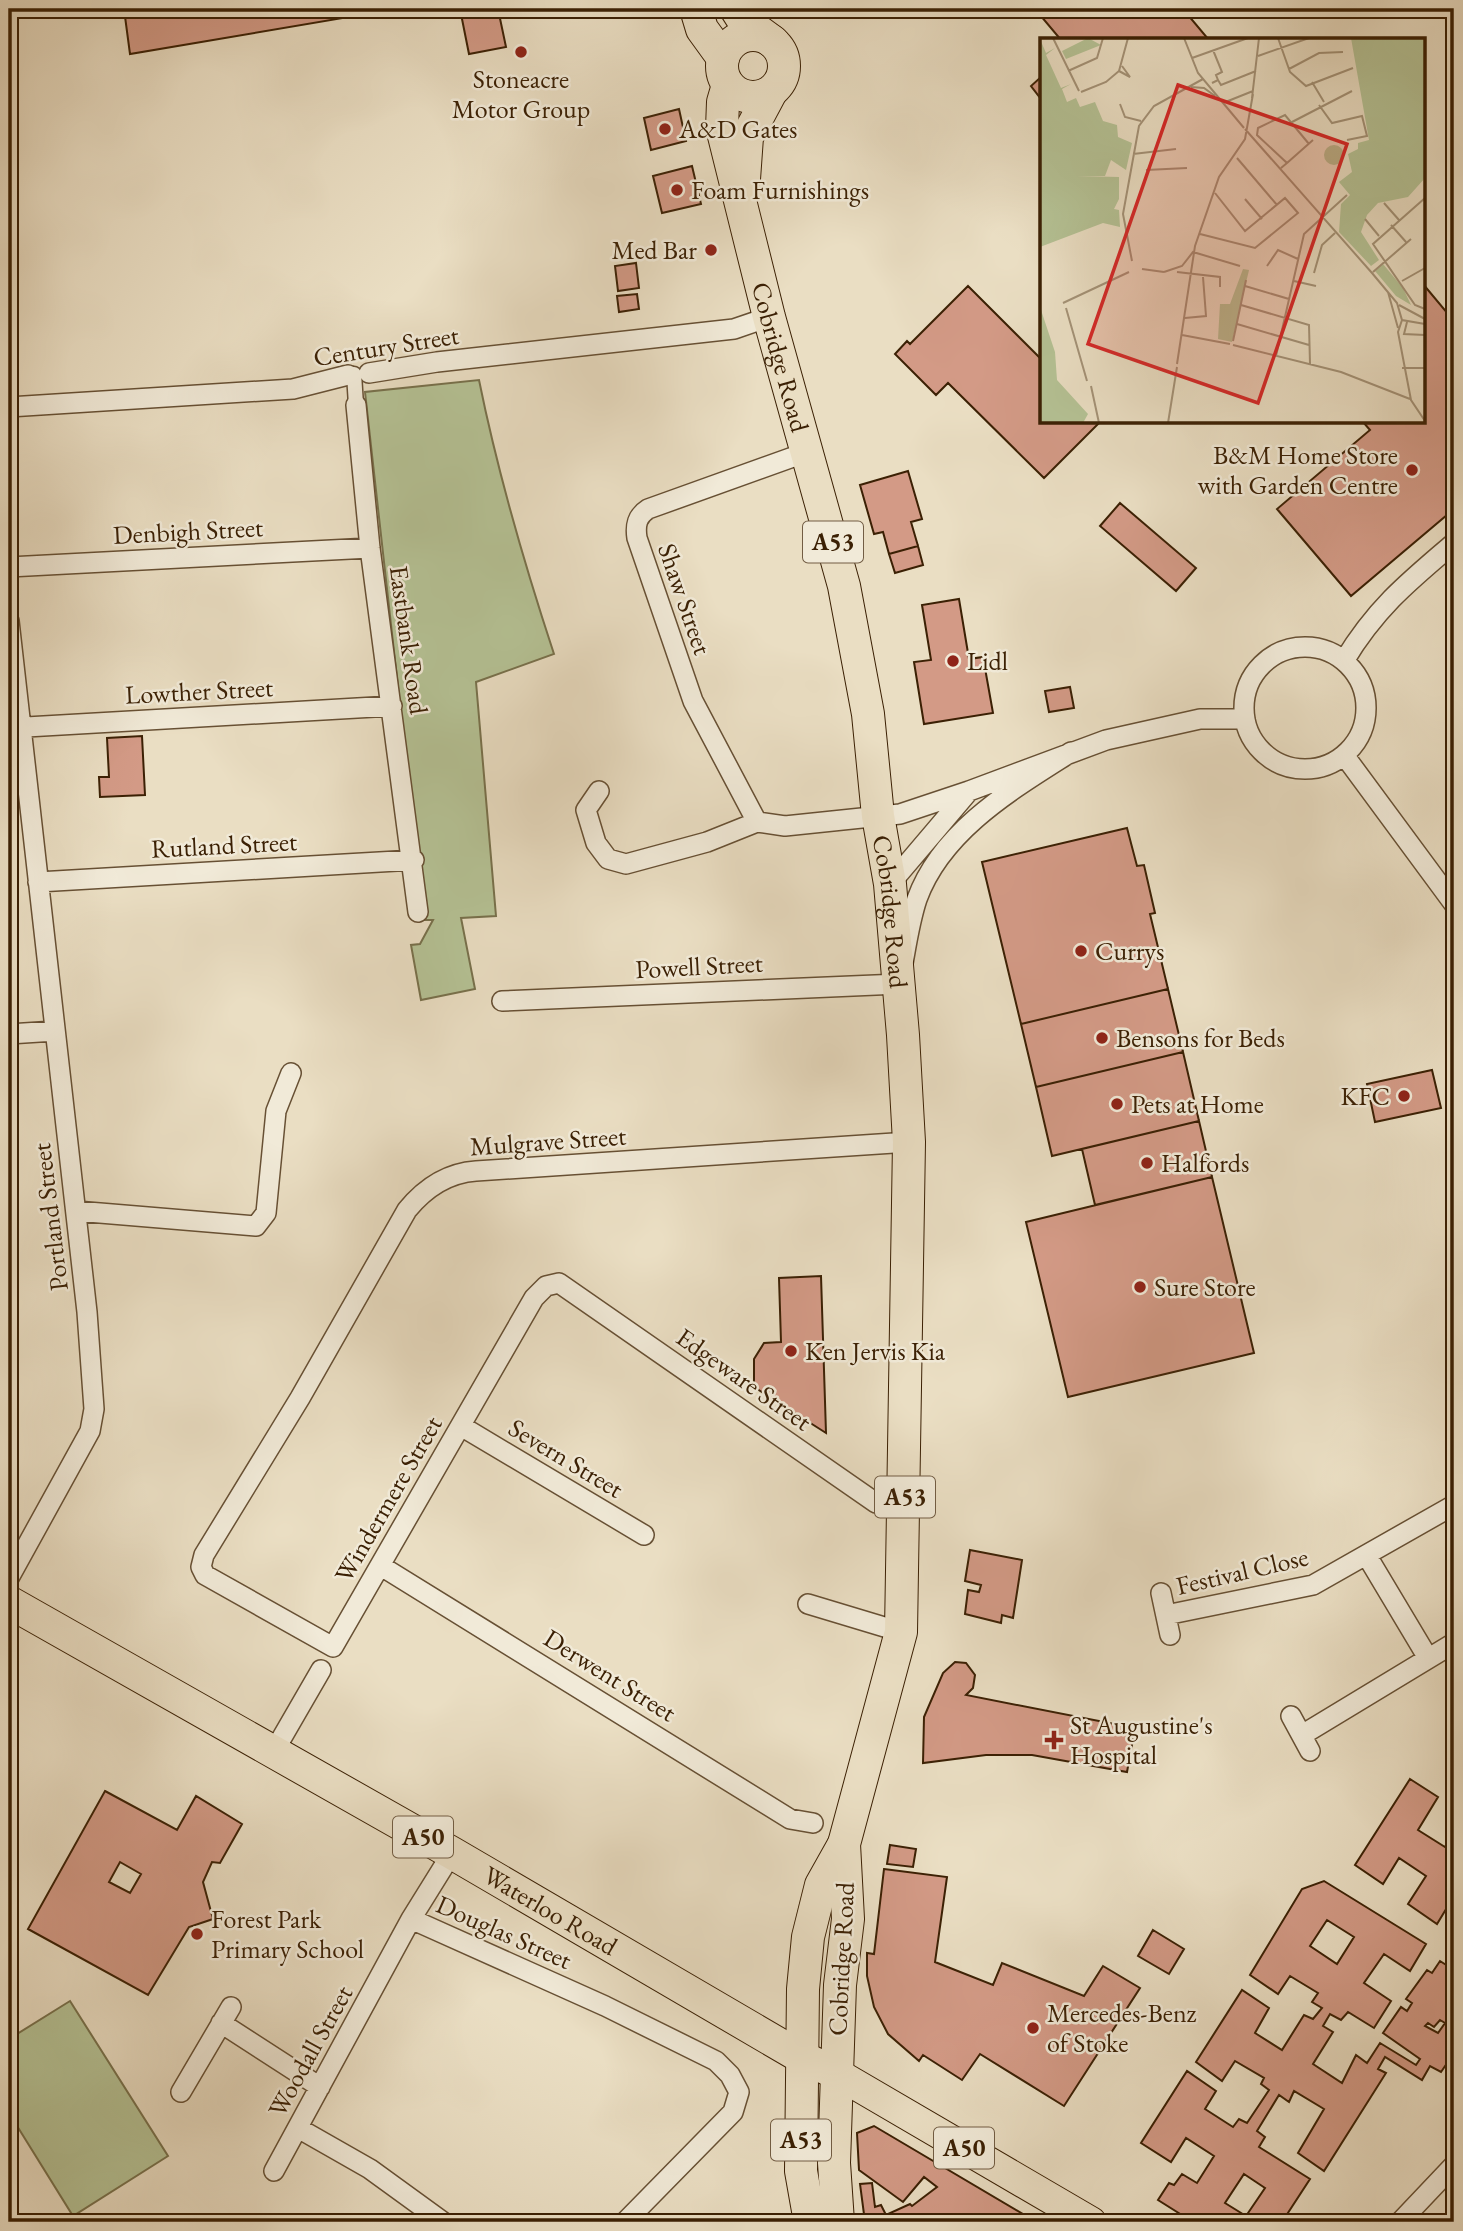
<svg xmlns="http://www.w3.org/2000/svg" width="1463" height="2231" font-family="'EB Garamond',serif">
<rect width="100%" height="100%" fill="#eadec3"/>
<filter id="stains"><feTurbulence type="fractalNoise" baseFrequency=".00286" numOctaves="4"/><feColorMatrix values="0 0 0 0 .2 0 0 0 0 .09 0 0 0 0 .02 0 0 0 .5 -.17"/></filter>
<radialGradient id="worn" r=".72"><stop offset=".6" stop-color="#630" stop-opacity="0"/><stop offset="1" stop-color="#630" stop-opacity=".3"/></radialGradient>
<path fill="#b5c295" stroke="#78714c" stroke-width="2" d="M 479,380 C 498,474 524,563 554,654 L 476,682 L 496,916 L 461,918 L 475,989 L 421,1000 L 411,945 L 420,944 L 433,920 L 424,920 L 365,392 Z
M 70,2001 L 168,2156 L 73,2216 L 9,2113 L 9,2039 Z"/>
<path fill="#d39a86" stroke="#3b2004" stroke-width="2" fill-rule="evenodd" d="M 124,9 L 343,9 L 343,18 L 130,54 Z
M 460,9 L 498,9 L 506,47 L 469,54 Z
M 1035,9 L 1183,9 L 1209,40 L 1061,40 Z
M 1041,77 L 1041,99 L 1031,86 Z
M 679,109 L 686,141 L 651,150 L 644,118 Z
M 692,166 L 701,204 L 662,213 L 653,176 Z
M 636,263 L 639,288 L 618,291 L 615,266 Z
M 1423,284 L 1454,321 L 1454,509 L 1351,596 L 1277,509 L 1370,430 L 1363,422 L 1423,422 Z
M 968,286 L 1041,359 L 1041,422 L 1100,422 L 1044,478 L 948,383 L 936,395 L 895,354 L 907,341 L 910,344 Z
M 637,294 L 639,309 L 619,312 L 617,296 Z
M 908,471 L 922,519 L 911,522 L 918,546 L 889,554 L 883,532 L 874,534 L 860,485 Z
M 1120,503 L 1196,568 L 1176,591 L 1100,526 Z
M 918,546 L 923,565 L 895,573 L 889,554 Z
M 959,599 L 969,659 L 983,657 L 993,713 L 924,724 L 914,662 L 931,660 L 922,605 Z
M 1070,687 L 1074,708 L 1049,712 L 1045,691 Z
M 142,736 L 145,795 L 100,797 L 99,777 L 109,777 L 107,738 Z
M 1127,828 L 1137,866 L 1144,865 L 1155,913 L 1150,914 L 1168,989 L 1021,1024 L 982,862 Z
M 1168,989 L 1183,1052 L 1036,1087 L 1021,1024 Z
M 1183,1052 L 1199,1121 L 1052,1156 L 1036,1087 Z
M 1432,1070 L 1441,1108 L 1375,1122 L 1367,1084 Z
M 1199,1121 L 1212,1177 L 1095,1205 L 1082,1149 Z
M 1212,1177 L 1254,1353 L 1068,1397 L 1026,1222 Z
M 821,1276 L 826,1433 L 754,1387 L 754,1359 L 764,1343 L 781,1342 L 779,1278 Z
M 970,1550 L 1022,1560 L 1013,1618 L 1002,1615 L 1001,1623 L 965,1614 L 968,1590 L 979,1592 L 981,1585 L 965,1581 Z
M 955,1662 L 966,1663 L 975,1675 L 973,1688 L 966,1695 L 1135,1728 L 1127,1772 L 1032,1755 L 986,1755 L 923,1763 L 924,1717 L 943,1673 Z
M 1410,1779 L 1438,1797 L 1418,1830 L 1445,1847 L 1450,1841 L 1454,1843 L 1454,1896 L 1437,1924 L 1408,1904 L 1426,1876 L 1399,1858 L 1383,1884 L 1355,1865 Z
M 105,1791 L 177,1830 L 196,1796 L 242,1824 L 220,1863 L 212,1862 L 203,1882 L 213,1919 L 189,1927 L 148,1995 L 28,1929 ZM 120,1862 L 141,1874 L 130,1893 L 109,1882 Z
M 890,1845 L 916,1849 L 913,1867 L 887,1864 Z
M 884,1869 L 947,1877 L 935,1962 L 993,1985 L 1002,1963 L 1084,1996 L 1103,1966 L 1140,1988 L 1064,2106 L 980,2054 L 962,2080 L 923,2055 L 919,2061 L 888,2034 L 874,2007 L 867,1976 L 867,1953 L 874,1954 Z
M 1324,1881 L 1426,1944 L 1410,1971 L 1384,1954 L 1364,1983 L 1391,2001 L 1374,2028 L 1348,2012 L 1341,2020 L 1330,2014 L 1323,2026 L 1333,2032 L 1313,2064 L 1342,2083 L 1356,2055 L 1367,2063 L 1380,2043 L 1416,2065 L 1420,2059 L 1383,2033 L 1401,2007 L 1407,2011 L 1412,2003 L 1406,1999 L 1427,1970 L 1432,1973 L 1440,1961 L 1454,1970 L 1454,2053 L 1441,2072 L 1430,2066 L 1422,2080 L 1385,2057 L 1378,2069 L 1386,2073 L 1324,2171 L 1298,2153 L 1324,2109 L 1294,2091 L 1289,2102 L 1279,2095 L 1257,2131 L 1265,2137 L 1259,2147 L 1310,2179 L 1282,2222 L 1193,2222 L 1158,2200 L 1169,2183 L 1174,2185 L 1182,2174 L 1197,2183 L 1214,2156 L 1186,2138 L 1171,2162 L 1141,2143 L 1187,2071 L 1216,2091 L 1205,2109 L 1233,2127 L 1239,2119 L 1247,2123 L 1269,2090 L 1261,2084 L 1264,2078 L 1235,2061 L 1222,2081 L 1196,2062 L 1242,1990 L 1269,2008 L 1255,2033 L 1282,2050 L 1304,2015 L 1313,2019 L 1322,2008 L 1312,2002 L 1318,1993 L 1290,1976 L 1278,1994 L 1250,1975 L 1302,1889 ZM 1327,1920 L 1354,1937 L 1337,1964 L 1310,1946 ZM 1440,2020 L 1445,2023 L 1438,2033 L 1425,2026 L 1428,2023 L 1434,2027 ZM 1244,2174 L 1265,2188 L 1246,2216 L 1225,2203 Z
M 1153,1930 L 1184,1949 L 1169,1974 L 1138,1956 Z
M 874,2126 L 1033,2220 L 865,2222 L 860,2184 L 872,2183 L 875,2207 L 881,2205 L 886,2215 L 910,2204 L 912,2206 L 937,2187 L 924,2177 L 903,2202 L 859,2170 L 857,2133 Z
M 749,2215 L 750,2222 L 706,2222 Z"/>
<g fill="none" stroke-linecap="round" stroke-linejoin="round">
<g stroke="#675034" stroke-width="17">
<path id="pedestrian" d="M 354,374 L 356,405"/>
</g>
<g stroke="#675034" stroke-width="22">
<path id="minor" d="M 369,373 L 437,362 L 734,329 L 769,317
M 356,405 L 370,548 L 418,912
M 9,407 L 293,389 L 348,375
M 9,567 L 370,548
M 9,621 L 87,1312 L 94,1409 L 90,1431 L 9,1578
M1244 708a61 61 0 1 1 122 0a61 61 0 1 1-122 0Z
M 1344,661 C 1376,608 1408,582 1454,543
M 9,728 L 392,706
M 1344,755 L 1454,904
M 599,791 L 586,810 L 596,843 L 608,859 L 626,864 L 707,842 L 757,822 L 785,826 L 900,814 L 969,791
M 757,822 L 693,701 L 637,538 C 635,525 637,516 648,509 L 807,452
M 38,882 L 414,860
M 890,884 L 969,791 L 1106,740 L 1200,719 L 1245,719
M 502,1001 L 899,984 C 905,956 908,926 917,899 C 942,830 1013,789 1071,752
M 9,1034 L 55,1031
M 76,1211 L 256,1226 L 266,1213 L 276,1111 L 291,1073
M 461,1426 L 644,1535
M 905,1503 L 876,1503 L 559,1283 L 546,1286 L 534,1298 L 333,1647 L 205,1575 L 201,1567 L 204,1555 L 300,1398 L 407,1210 C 425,1188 447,1173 476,1171 L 909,1142
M 1367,1556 L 1428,1658
M 381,1566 L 790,1819 L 813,1823
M 1161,1593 L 1170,1635
M 808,1604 L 901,1632
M 1166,1615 L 1313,1585 L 1454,1505
M 1291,1716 L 1310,1751
M 1302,1735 L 1454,1643
M 273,1753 L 321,1670
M 452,1853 L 411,1919 L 605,2006 L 716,2061 L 730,2075 L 739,2092 L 733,2112 L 625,2222
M 221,2023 L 320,2087
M 181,2092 L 231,2007
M 298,2128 L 370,2169 L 443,2222
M 274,2171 L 411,1919
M 1400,2222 L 1454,2165"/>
</g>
<g stroke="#3b2004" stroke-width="32">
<path id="primary" d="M 836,2073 L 1091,2222"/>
</g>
<g stroke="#3b2004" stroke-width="34">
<g id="trunk">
<path d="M 696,9 L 702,29 L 723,58"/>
<path d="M 736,9 L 743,20 L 773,42"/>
<circle cx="753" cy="66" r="31"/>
<path id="s1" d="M 728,85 L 723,102 L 722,128 L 769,317 L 844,586 L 868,714 L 878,816 L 890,884 L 903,1035 L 909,1142 L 901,1632 L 844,1844 L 848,1919 L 840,1985 L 834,2163 L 838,2222"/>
<path d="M 744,179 L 747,137 L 771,92"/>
<path id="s2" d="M 9,1602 L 452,1853 L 801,2057 L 836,2073"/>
<path d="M 810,2222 L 801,2171 L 803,1989 L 808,1937 L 821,1885 L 844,1844"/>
</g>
</g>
<use href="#pedestrian" stroke="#f1ead8" stroke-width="14"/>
<use href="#minor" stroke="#f1ead8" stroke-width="19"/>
<use href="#primary" stroke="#eadec3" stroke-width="30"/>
<use href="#trunk" stroke="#eadec3" stroke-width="32"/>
</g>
<g fill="#8f2418" stroke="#f1ead8" stroke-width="2.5">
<circle cx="521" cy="52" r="7"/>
<circle cx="665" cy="129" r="7"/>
<circle cx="677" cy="190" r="7"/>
<circle cx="711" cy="250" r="7"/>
<circle cx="1412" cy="470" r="7"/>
<circle cx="953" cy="661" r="7"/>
<circle cx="1081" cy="951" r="7"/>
<circle cx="1102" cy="1038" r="7"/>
<circle cx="1404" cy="1096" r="7"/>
<circle cx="1117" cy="1104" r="7"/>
<circle cx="1147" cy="1163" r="7"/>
<circle cx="1140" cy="1287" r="7"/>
<circle cx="791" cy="1351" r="7"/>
<path d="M1050.5 1729.5h7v7h7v7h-7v7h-7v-7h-7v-7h7z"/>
<circle cx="197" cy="1934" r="7"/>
<circle cx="1033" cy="2028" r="7"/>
</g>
<g text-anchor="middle" stroke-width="5" stroke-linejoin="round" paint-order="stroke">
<g fill="#f1ead8" stroke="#725d44" stroke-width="2">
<rect x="803" y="521.5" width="60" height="41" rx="5"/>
<rect x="875" y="1476.5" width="60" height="41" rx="5"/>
<rect x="393" y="1816.5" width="60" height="41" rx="5"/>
<rect x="771" y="2119.5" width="60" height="41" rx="5"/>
<rect x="934" y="2127.5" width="60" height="41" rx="5"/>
</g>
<g font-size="24" font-weight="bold" fill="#3b2004">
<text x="833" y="550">A53</text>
<text x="905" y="1505">A53</text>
<text x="423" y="1845">A50</text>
<text x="801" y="2148">A53</text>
<text x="964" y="2156">A50</text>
</g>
<g font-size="26" fill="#3b2004" stroke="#f1ead8" text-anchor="start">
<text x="521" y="88" text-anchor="middle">Stoneacre<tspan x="521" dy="30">Motor Group</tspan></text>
<text x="679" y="138">A&amp;D Gates</text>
<text x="691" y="199">Foam Furnishings</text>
<text x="697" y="259" text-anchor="end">Med Bar</text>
<text x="1398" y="464" text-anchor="end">B&amp;M Home Store<tspan x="1398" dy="30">with Garden Centre</tspan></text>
<text x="967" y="670">Lidl</text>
<text x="1095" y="960">Currys</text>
<text x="1116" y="1047">Bensons for Beds</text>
<text x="1390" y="1105" text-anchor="end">KFC</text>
<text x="1131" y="1113">Pets at Home</text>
<text x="1161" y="1172">Halfords</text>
<text x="1154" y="1296">Sure Store</text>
<text x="805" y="1360">Ken Jervis Kia</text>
<text x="1070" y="1734">St Augustine's<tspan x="1070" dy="30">Hospital</tspan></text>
<text x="211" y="1928">Forest Park<tspan x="211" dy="30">Primary School</tspan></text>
<text x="1047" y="2022">Mercedes-Benz<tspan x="1047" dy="30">of Stoke</tspan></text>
</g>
<g font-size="26" fill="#3b2004" stroke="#f1ead8">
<text transform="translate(386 346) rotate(-9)" y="9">Century Street</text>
<text dy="9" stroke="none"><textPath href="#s1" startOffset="280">Cobridge Road</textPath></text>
<text transform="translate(188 531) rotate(-3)" y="9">Denbigh Street</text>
<text transform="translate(685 599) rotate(71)" y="9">Shaw Street</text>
<text transform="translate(409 640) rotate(82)" y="9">Eastbank Road</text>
<text transform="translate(199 691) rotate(-3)" y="9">Lowther Street</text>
<text transform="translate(224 845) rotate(-3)" y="9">Rutland Street</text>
<text dy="9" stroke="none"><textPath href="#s1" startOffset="847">Cobridge Road</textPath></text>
<text transform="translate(699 966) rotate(-3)" y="9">Powell Street</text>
<text transform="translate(548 1141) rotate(-4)" y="9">Mulgrave Street</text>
<text transform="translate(50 1217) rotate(-97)" y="9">Portland Street</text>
<text transform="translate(744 1379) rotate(35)" y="9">Edgeware Street</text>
<text transform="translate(566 1458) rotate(31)" y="9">Severn Street</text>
<text transform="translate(388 1499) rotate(-60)" y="9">Windermere Street</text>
<text transform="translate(1242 1571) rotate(-13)" y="9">Festival Close</text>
<text transform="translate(610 1675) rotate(32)" y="9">Derwent Street</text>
<text dy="9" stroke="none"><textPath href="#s2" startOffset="623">Waterloo Road</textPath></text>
<text transform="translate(504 1932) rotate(24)" y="9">Douglas Street</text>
<text transform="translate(841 1959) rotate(-87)" y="9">Cobridge Road</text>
<text transform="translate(310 2051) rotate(-61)" y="9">Woodall Street</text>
</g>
</g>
<g transform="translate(1040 38)">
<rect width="385" height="385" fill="#eadec3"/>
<path d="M 48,0 L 61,7 L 26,21 L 22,13 ZM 311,0 L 385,0 L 385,140 L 368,159 L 338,165 L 327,177 L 321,194 L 339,222 L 331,228 L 299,194 L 301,166 L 310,157 L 299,144 L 312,134 L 308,116 L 318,111 L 318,105 L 329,102 ZM 0,1 L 6,15 L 15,10 L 6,17 L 21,50 L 31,46 L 22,51 L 27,64 L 36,60 L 40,69 L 55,64 L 63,83 L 77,87 L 78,99 L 92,105 L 86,132 L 71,122 L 65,138 L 37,138 L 79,139 L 79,161 L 74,171 L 79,172 L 80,189 L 63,185 L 0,209 ZM284 117a10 10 0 1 1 20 0a10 10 0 1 1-20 0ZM 343,226 L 363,250 L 371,267 L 356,258 L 335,233 ZM 203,231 L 209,232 L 192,304 L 178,301 L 180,266 L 190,266 ZM 0,269 L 15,314 L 17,342 L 48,376 L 43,385 L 0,385 Z" fill="#b5c295"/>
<path fill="none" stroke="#a49277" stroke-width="2" d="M 13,0 L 39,53M 144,0 L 158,35 L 204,90M 238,0 L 250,34 L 266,48 L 313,30M 173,12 L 182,34 L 176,37 L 178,42M 218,18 L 269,0M 152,20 L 208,0M 249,31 L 279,15 L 303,14M 28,33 L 57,20 L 63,0M 79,33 L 90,39 L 82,28M 272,44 L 284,64M 172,45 L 178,42 L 181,47 L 216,33M 151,49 L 164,50 L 175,58M 41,54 L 66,44 L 79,33 L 88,0M 212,60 L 219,0M 183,65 L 213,53M 80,66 L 85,79 L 101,83M 279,67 L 292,85 L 322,78 L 327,98 L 307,102M 252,84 L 312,53M 205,91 L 332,235 L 357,265 L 362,282 L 385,286M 93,116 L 136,111M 197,120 L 237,167M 247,125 L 273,102M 241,130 L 247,125 L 217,97 L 218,90 L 245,77 L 269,106M 106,132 L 147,130M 385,160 L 333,206 L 375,267 L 385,271M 205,161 L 222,181M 344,165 L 359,182M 325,181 L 339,198M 351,187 L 366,204M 160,196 L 215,210 L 258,175 L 245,160 L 205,193 L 175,155M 92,223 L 83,176 L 99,88 L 114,68 L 163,41M 227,228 L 238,212 L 258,221M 102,231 L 124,234M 124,234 L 142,228 L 153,214 L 200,228M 137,234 L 180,239 L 180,249M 333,234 L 371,201M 274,235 L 282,207 L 295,195M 254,243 L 276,248M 362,243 L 385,230M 205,248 L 249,261M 348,254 L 358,290M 23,265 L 89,234M 201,267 L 269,287 L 270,326M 359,267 L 385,281M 26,270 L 47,343M 145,280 L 166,278 L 163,239M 362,282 L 358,294 L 371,362 L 385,383M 367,284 L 364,296 L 385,297M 197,286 L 269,307M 142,297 L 190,306M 193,303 L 206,242M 193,307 L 301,334 L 370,361M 236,318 L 264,196 L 307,157M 137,326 L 155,208 L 179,139 L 205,101 L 213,56M 362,330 L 385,330M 51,348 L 59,385M 128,385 L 137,329"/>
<path fill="#d62828" fill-opacity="0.15" stroke="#d62828" stroke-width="3.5" d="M 138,47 L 307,106 L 218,365 L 48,306 Z"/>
<rect width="385" height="385" fill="none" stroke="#3b2004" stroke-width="3.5"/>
</g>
<rect width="1463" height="2231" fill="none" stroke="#eadec3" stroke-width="35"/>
<rect x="10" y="10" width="1442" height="2210" fill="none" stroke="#3b2004" stroke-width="3.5"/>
<rect x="18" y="18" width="1428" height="2196" fill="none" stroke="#3b2004" stroke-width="2"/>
<rect width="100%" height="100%" filter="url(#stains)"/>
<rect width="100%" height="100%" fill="url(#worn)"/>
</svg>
